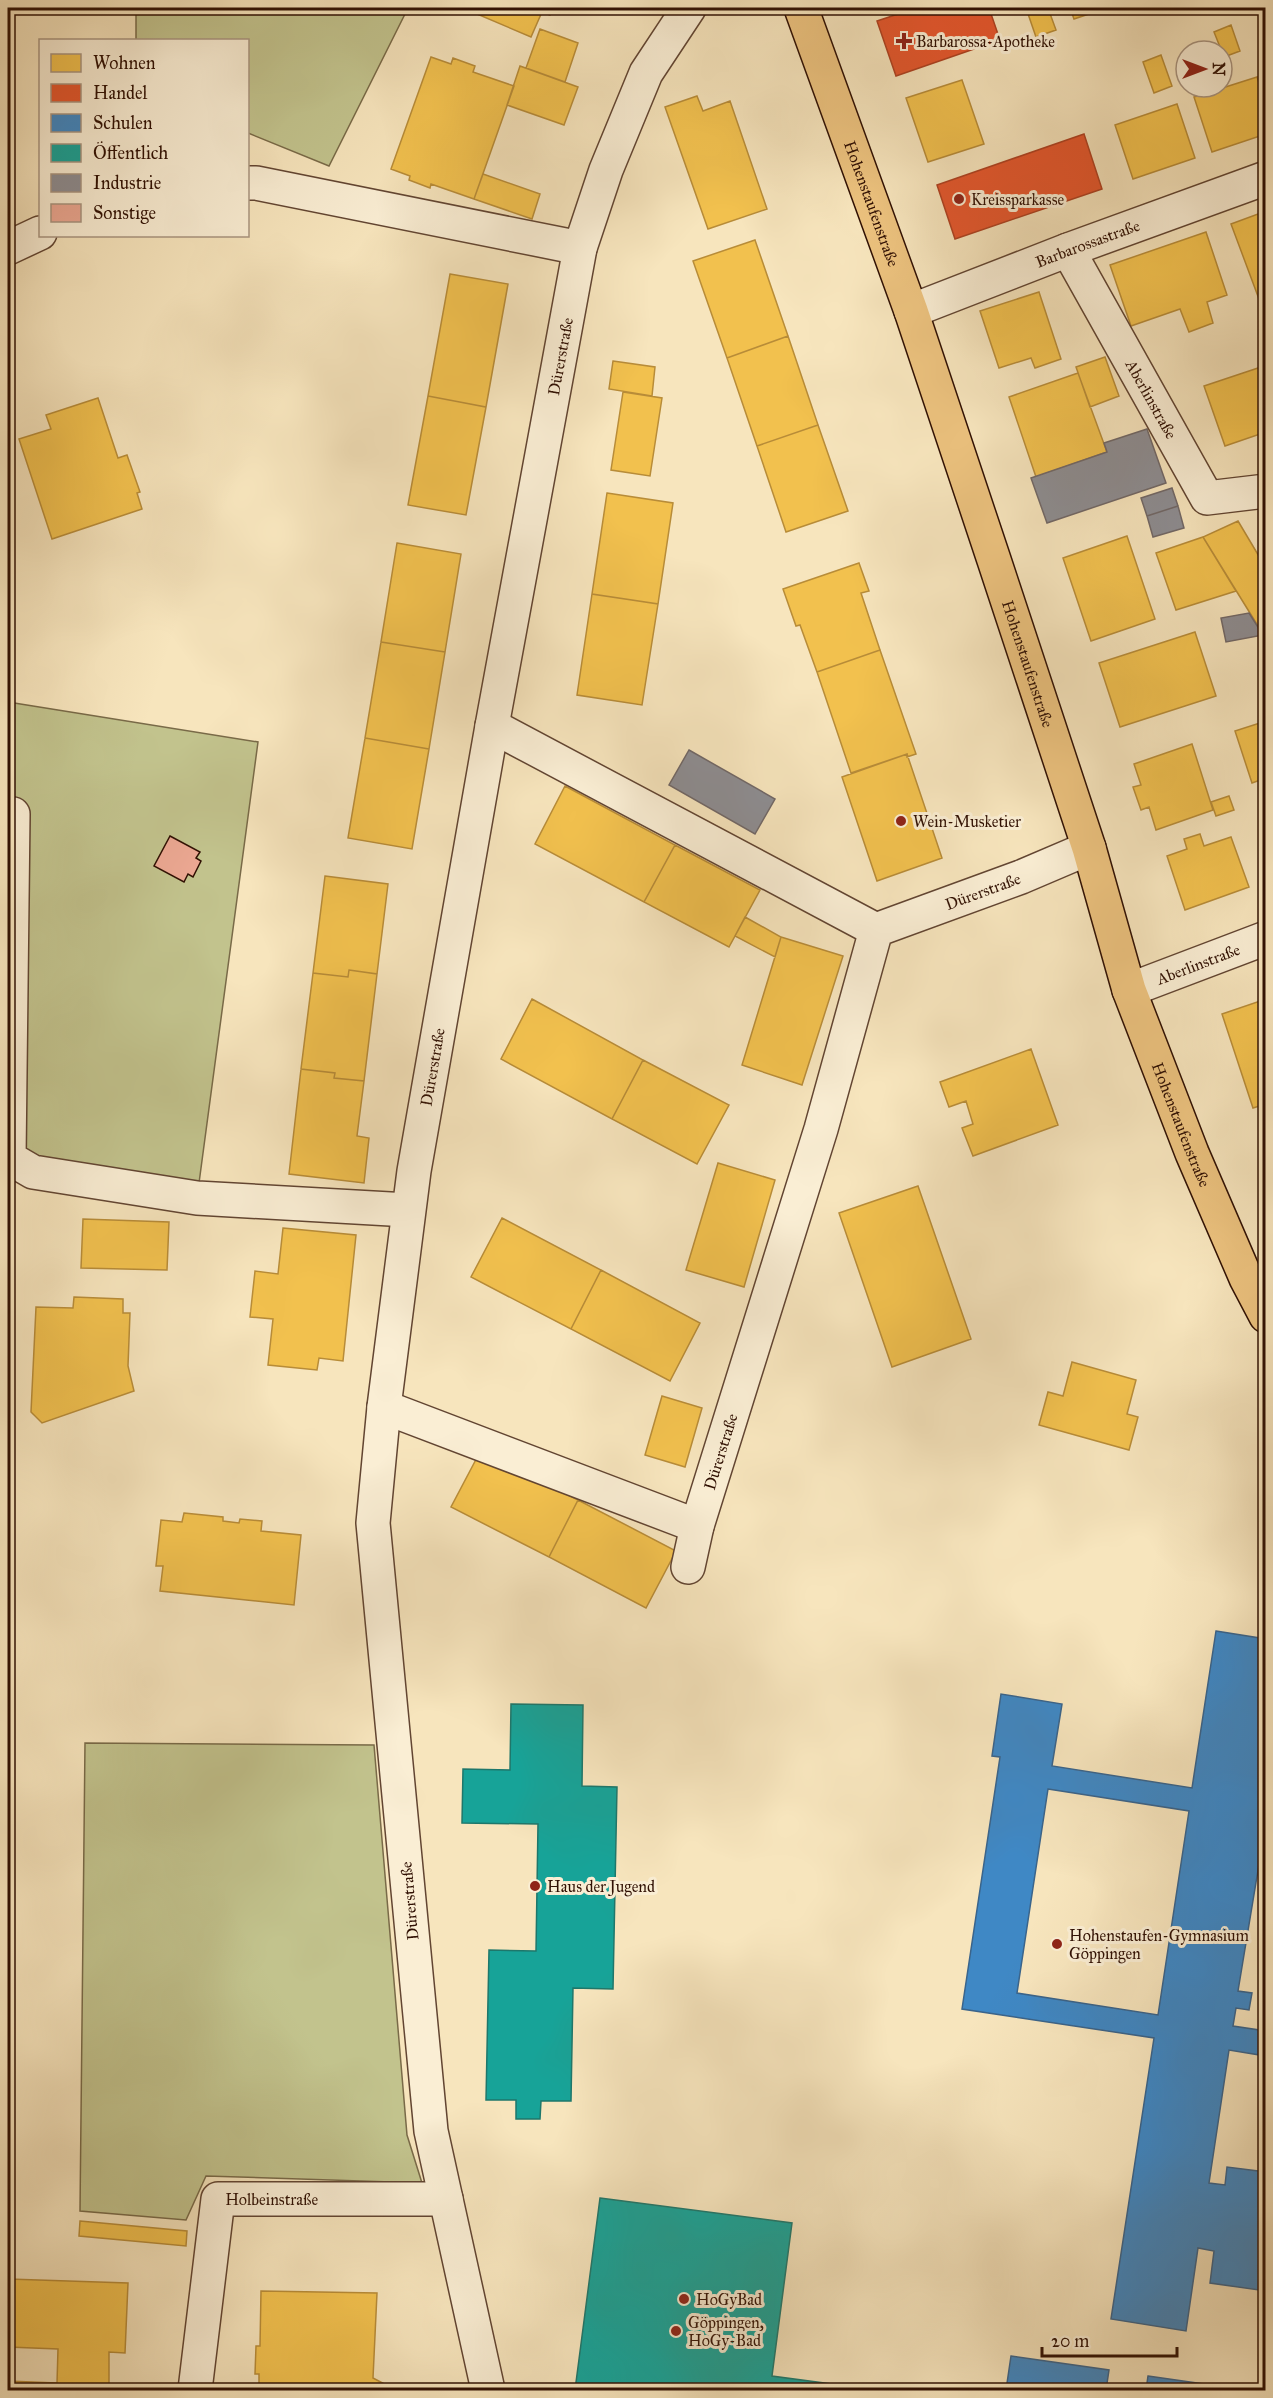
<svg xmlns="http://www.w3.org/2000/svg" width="1273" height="2398" font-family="'IM FELL Great Primer',serif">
<rect width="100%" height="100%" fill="#f7e5bd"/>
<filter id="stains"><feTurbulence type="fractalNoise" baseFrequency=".00333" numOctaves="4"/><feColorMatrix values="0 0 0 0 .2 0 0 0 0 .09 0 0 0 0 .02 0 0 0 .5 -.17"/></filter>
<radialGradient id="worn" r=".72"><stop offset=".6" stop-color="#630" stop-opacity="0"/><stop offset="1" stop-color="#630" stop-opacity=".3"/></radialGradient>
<path fill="#c2c38d" stroke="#796a48" stroke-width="1.5" d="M 136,8 L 408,8 L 329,166 L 248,133 L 248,40 L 136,40 Z
M 8,702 L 258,742 L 197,1198 L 8,1169 Z
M 85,1743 L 374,1745 L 407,2135 L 422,2183 L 206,2176 L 186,2220 L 80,2211 Z"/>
<path fill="#f2c14e" stroke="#b88c38" stroke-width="1.5" d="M 463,8 L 553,8 L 550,15 L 542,12 L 531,37 Z
M 1026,8 L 1048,8 L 1056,30 L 1036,37 Z
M 1070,8 L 1107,8 L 1074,19 Z
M 1231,25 L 1240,51 L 1224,57 L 1214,32 Z
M 540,29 L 578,43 L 565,82 L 526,68 Z
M 1161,55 L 1172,86 L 1154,93 L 1143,62 Z
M 431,57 L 451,64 L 453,58 L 475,66 L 473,72 L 514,86 L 474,199 L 431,184 L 430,188 L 409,180 L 410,176 L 391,169 Z
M 520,66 L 578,87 L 564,125 L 507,105 Z
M 1266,74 L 1266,104 L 1257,77 Z
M 1257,77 L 1266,104 L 1266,134 L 1212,152 L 1194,97 Z
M 962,80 L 984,144 L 928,162 L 906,98 Z
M 697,96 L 703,111 L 730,101 L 767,209 L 708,229 L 665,107 Z
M 1177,104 L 1195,158 L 1133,179 L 1115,125 Z
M 483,174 L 540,194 L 532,219 L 474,199 Z
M 1266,211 L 1266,297 L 1259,299 L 1231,224 Z
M 1206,232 L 1227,295 L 1207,302 L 1213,323 L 1189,332 L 1180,309 L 1131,326 L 1110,265 Z
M 755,240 L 788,336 L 727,358 L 693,261 Z
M 450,274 L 508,284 L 486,407 L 428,396 Z
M 1039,292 L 1061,359 L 1035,368 L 1031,358 L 999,368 L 980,311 Z
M 788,336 L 818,425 L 757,446 L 727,358 Z
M 1105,357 L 1119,396 L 1090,407 L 1076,367 Z
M 613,361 L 655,367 L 652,396 L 609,389 Z
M 1261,367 L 1266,381 L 1266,432 L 1225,446 L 1204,386 Z
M 1078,373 L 1107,452 L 1036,477 L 1009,397 Z
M 623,392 L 662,398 L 650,476 L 611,470 Z
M 428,396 L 486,407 L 466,515 L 408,505 Z
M 98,398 L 118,458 L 127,455 L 140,492 L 137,493 L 142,509 L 52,539 L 19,439 L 51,429 L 46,415 Z
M 818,425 L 848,511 L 786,532 L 757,446 Z
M 607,493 L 673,503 L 658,604 L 592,594 Z
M 1238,521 L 1266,568 L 1266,639 L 1203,537 Z
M 1127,536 L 1155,619 L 1091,641 L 1063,558 Z
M 1203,537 L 1236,591 L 1176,610 L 1156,553 Z
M 397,543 L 461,554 L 445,652 L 381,642 Z
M 859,563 L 869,591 L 861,593 L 880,650 L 817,672 L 800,625 L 796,626 L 783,589 Z
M 592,594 L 658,604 L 642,705 L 577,695 Z
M 1195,632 L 1216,696 L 1120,727 L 1099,663 Z
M 381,642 L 445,652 L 429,749 L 365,738 Z
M 880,650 L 916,754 L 907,757 L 907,754 L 851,773 L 817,672 Z
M 1266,721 L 1266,778 L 1252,783 L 1235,731 Z
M 365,738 L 429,749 L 412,849 L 348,838 Z
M 1192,744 L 1213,810 L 1156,830 L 1149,807 L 1141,810 L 1133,787 L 1141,785 L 1134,764 Z
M 907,754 L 942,858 L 877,881 L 842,777 Z
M 565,786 L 675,845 L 644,902 L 535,844 Z
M 1229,796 L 1234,810 L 1216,816 L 1211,802 Z
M 1200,834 L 1204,846 L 1231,837 L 1249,887 L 1185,910 L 1167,856 L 1187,849 L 1184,839 Z
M 675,845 L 760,890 L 729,947 L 644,902 Z
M 325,876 L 388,884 L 377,974 L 349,970 L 348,977 L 313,973 Z
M 745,917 L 781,937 L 775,957 L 735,936 Z
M 781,937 L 843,956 L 802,1085 L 742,1065 Z
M 349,970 L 377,974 L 364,1081 L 334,1078 L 335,1073 L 301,1069 L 313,973 L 348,977 Z
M 532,999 L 643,1060 L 612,1119 L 501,1059 Z
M 1266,999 L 1266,1104 L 1253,1108 L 1222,1014 Z
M 1031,1049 L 1058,1125 L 973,1156 L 962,1128 L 973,1124 L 966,1101 L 949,1107 L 940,1082 Z
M 643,1060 L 729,1105 L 697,1164 L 612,1119 Z
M 301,1069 L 335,1073 L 334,1078 L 364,1081 L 357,1136 L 369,1138 L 364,1183 L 289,1174 Z
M 718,1163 L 775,1180 L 744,1287 L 686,1270 Z
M 918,1186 L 971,1339 L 892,1367 L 839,1213 Z
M 502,1218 L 601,1270 L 571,1329 L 471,1277 Z
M 83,1219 L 169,1222 L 167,1270 L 81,1268 Z
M 283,1228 L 356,1235 L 343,1361 L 319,1358 L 317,1370 L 268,1365 L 273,1319 L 250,1317 L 255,1271 L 278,1274 Z
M 601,1270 L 700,1323 L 670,1381 L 571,1329 Z
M 74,1297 L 123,1299 L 123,1313 L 130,1313 L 128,1366 L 134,1391 L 42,1423 L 31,1412 L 36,1307 L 73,1308 Z
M 1072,1362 L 1136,1380 L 1127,1414 L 1138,1417 L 1129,1450 L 1039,1425 L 1048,1392 L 1063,1396 Z
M 662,1396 L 702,1408 L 685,1467 L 645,1455 Z
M 481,1450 L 578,1500 L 549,1557 L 451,1507 Z
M 578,1500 L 676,1551 L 646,1608 L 549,1557 Z
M 184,1513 L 223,1517 L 223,1521 L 239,1523 L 240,1519 L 262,1521 L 261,1531 L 301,1535 L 294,1605 L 160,1591 L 163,1566 L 156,1566 L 161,1520 L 182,1522 Z
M 80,2221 L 187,2231 L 186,2246 L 79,2236 Z
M 8,2279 L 128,2283 L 125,2353 L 109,2352 L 109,2385 L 123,2385 L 123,2390 L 8,2390 L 8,2381 L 57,2383 L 58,2349 L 8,2347 Z
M 261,2291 L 377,2293 L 373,2378 L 392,2388 L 390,2390 L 259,2390 L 259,2374 L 255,2374 L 256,2346 L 260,2346 Z"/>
<path fill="#e4572e" stroke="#ae4221" stroke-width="1.5" d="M 916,8 L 989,8 L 1000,40 L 896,76 L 877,21 Z
M 1084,134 L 1102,189 L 955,239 L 937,185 Z"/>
<path fill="#3f88c5" stroke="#3a648b" stroke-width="1.5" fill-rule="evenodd" d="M 1216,1631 L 1266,1639 L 1266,1822 L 1238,1991 L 1252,1993 L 1249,2010 L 1236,2008 L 1233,2026 L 1266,2031 L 1266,2056 L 1229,2050 L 1209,2183 L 1225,2185 L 1227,2167 L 1266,2172 L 1266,2291 L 1210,2283 L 1214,2251 L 1198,2248 L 1186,2331 L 1111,2319 L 1154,2038 L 962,2009 L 1000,1757 L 992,1756 L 1001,1694 L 1062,1704 L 1052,1766 L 1192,1788 ZM 1048,1789 L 1189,1811 L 1158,2015 L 1017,1993 Z
M 1011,2356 L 1109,2370 L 1106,2390 L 1006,2390 Z
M 1148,2376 L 1246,2390 L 1146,2390 Z"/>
<path fill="#17a398" stroke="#1e776b" stroke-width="1.5" d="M 511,1704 L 583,1705 L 582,1786 L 617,1787 L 613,1989 L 573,1988 L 571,2101 L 541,2101 L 540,2119 L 516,2119 L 516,2100 L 486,2100 L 489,1950 L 536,1951 L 538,1824 L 462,1823 L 463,1769 L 510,1770 Z
M 600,2198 L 792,2223 L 772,2376 L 877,2390 L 575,2390 Z"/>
<path fill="#8d8d92" stroke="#716867" stroke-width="1.5" d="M 1147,429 L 1166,483 L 1047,523 L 1031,478 L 1107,452 L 1104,443 Z
M 1172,488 L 1178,506 L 1147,516 L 1141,498 Z
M 1178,506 L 1184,528 L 1153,537 L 1147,516 Z
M 1249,613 L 1263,635 L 1226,642 L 1221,618 Z
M 689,750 L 775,799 L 755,834 L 669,785 Z"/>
<path fill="#eca893" stroke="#301003" stroke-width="1.5" d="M 170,836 L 200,852 L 196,858 L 201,861 L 193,877 L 188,874 L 184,882 L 154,866 Z"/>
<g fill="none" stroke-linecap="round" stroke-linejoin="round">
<g stroke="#624532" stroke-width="36">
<g id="minor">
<path d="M 248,183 L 256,183 L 580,248"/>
<path d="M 8,248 L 40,233"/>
<path id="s1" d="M 1068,250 L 1207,498 L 1266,491"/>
<path id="s2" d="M 911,311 L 1068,250 L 1266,178"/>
<path d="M 492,726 L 876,930"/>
<path d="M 13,814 L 9,1158 L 33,1172 L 197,1198 L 408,1210"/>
<path id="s3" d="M 1129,990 L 1266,938"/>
<path d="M 384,1407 L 697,1526"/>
<path id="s4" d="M 688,1567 L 697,1526 L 821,1129 L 876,930 L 1021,877 L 1089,848"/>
<path id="s5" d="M 195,2390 L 218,2199 L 446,2199"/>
<path id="s6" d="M 488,2390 L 431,2131 L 373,1523 L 384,1407 L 414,1171 L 492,726 L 580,248 L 606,170 L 646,73 L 689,8"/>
</g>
</g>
<g stroke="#301003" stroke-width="36">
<g id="major">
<path id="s7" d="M 801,8 L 911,311 L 994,560 L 1089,848 L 1129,990 L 1192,1153 L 1246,1278 L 1266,1316"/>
</g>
</g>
<use href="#minor" stroke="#faeed4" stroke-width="33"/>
<use href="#major" stroke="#ecc27e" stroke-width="33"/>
</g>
<g fill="#8f2418" stroke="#faeed4" stroke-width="2">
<path d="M901 32h6v6h6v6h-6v6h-6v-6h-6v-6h6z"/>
<circle cx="959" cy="199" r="6"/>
<circle cx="901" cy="821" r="6"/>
<circle cx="535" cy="1886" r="6"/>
<circle cx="1057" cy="1944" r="6"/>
<circle cx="684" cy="2299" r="6"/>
<circle cx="676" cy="2331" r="6"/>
</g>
<g text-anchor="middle" stroke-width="6" stroke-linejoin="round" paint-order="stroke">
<g font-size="16" fill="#301003" stroke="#faeed4" text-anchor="start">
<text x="916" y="47">Barbarossa-Apotheke</text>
<text x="971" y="205">Kreissparkasse</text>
<text x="913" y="827">Wein-Musketier</text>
<text x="547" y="1892">Haus der Jugend</text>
<text x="1069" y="1941">Hohenstaufen-Gymnasium<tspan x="1069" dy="18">Göppingen</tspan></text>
<text x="696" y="2305">HoGyBad</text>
<text x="688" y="2328">Göppingen,<tspan x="688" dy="18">HoGy-Bad</tspan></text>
</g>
<g font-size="16" fill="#301003" stroke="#faeed4">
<text dy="6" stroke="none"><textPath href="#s7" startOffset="208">Hohenstaufenstraße</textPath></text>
<text dy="6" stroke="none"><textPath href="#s2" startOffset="189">Barbarossastraße</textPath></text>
<text dy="6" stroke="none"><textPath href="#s6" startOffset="2058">Dürerstraße</textPath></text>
<text dy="6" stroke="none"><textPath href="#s1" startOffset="171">Aberlinstraße</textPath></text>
<text dy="6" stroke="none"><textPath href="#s7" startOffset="694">Hohenstaufenstraße</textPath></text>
<text dy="6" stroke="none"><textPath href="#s4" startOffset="778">Dürerstraße</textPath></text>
<text dy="6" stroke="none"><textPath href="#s3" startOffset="74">Aberlinstraße</textPath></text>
<text dy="6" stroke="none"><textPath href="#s6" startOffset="1336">Dürerstraße</textPath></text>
<text dy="6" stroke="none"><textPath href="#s7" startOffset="1180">Hohenstaufenstraße</textPath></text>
<text dy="6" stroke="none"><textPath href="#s4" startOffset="120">Dürerstraße</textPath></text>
<text transform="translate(409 1901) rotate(-95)" y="6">Dürerstraße</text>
<text dy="6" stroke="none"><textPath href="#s5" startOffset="246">Holbeinstraße</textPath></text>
</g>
</g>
<rect width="1273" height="2398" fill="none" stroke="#f7e5bd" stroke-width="30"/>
<rect x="9" y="9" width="1255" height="2380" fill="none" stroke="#301003" stroke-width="3"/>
<rect x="15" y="15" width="1243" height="2368" fill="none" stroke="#301003" stroke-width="1.5"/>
<rect x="39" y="39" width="210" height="198" fill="#faeed4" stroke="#a99580" stroke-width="1.5"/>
<rect x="51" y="54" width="30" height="18" fill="#f2c14e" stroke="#a99580" stroke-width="1.5"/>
<text x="93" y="69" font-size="18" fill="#301003">Wohnen</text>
<rect x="51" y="84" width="30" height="18" fill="#e4572e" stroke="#a99580" stroke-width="1.5"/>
<text x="93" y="99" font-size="18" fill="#301003">Handel</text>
<rect x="51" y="114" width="30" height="18" fill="#3f88c5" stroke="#a99580" stroke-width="1.5"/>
<text x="93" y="129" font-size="18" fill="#301003">Schulen</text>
<rect x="51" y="144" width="30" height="18" fill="#17a398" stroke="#a99580" stroke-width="1.5"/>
<text x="93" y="159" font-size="18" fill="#301003">Öffentlich</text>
<rect x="51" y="174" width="30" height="18" fill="#8d8d92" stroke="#a99580" stroke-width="1.5"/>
<text x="93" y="189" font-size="18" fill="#301003">Industrie</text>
<rect x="51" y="204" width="30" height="18" fill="#eca893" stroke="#a99580" stroke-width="1.5"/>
<text x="93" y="219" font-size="18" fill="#301003">Sonstige</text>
<g transform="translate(1204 69) rotate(90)"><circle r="28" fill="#faeed4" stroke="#a99580" stroke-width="1.5"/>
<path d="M0-4.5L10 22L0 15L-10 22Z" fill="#8f2418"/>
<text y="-9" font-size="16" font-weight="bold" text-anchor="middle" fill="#301003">N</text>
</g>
<path d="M1042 2347v9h135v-9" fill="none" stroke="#301003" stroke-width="3"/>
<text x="1051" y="2347" font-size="18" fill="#301003" stroke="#faeed4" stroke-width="4.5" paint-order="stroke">20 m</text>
<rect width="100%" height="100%" filter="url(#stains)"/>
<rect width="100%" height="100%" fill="url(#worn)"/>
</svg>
